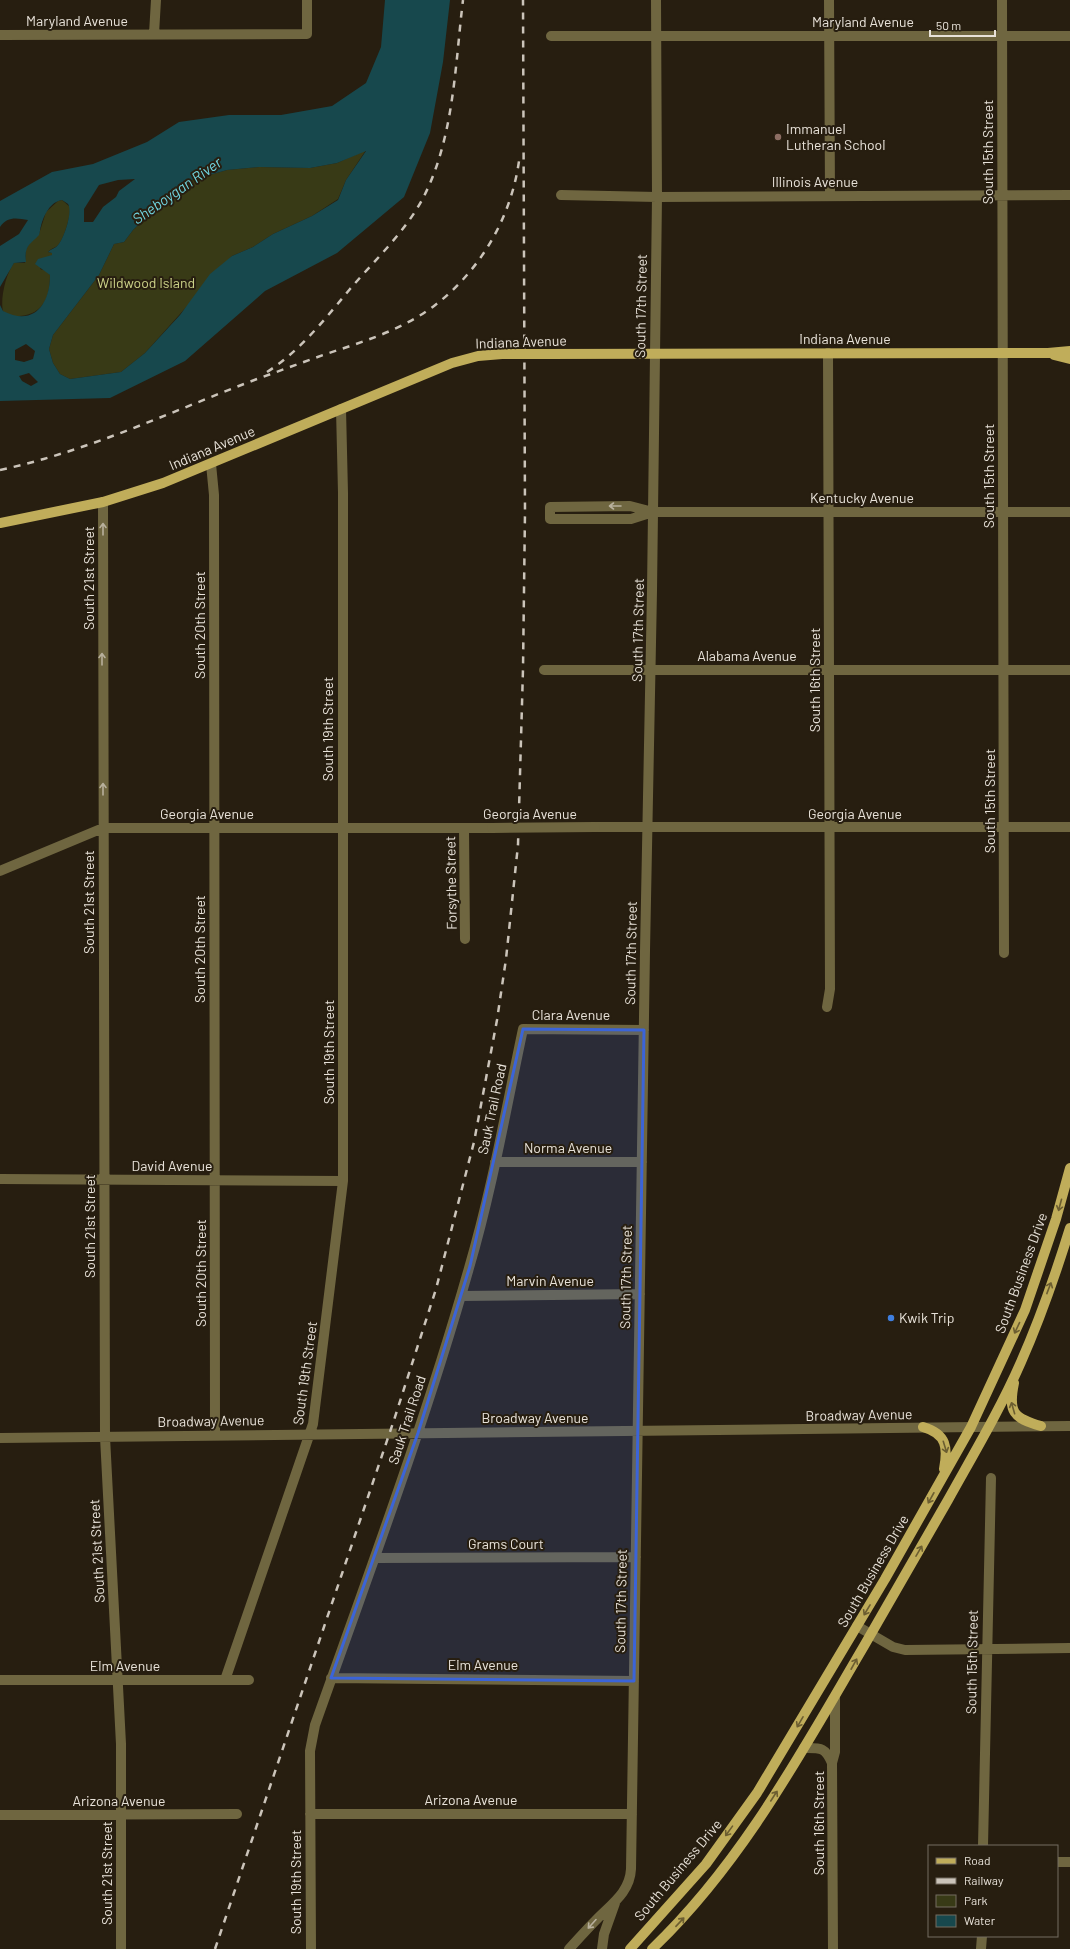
<svg xmlns="http://www.w3.org/2000/svg" width="1070" height="1949" font-family="Barlow,sans-serif">
<rect width="100%" height="100%" fill="#271e10"/>
<path fill="#383a16" d="M 366,150 L 346,180 L 338,199 L 312,216 L 273,234 L 253,247 L 232,256 L 145,353 L 121,372 L 70,379 L 60,374 L 53,363 L 49,349 L 53,335 L 99,275 L 114,244 L 124,242 L 133,230 L 171,194 L 192,180 L 227,170 L 259,167 L 310,168 L 337,163 Z
M 62,200 L 70,207 C 71,215 64,238 59,244 C 56,248 51,248 48,252 L 52,253 L 52,255 L 40,269 L 47,271 L 50,275 C 50,296 44,314 20,316 C 15,317 7,315 3,311 C 0,299 6,273 14,263 L 25,263 L 26,249 L 31,241 L 39,234 L 46,212 L 58,201 Z"/>
<path fill="#17484d" fill-rule="evenodd" d="M 385,0 L 450,0 L 443,62 L 430,133 L 404,197 L 337,253 L 265,291 L 185,361 L 110,398 L 0,401 L 0,305 L 3,311 C 34,327 50,304 50,275 L 35,264 L 38,259 L 52,255 L 52,253 L 48,252 C 51,249 56,248 58,245 C 64,239 73,211 68,204 L 62,200 C 50,202 44,215 41,226 C 40,228 40,233 39,235 C 30,245 24,245 26,262 L 14,263 L 0,287 L 0,246 L 19,234 L 28,220 C 17,218 7,216 0,227 L 0,201 L 52,172 L 93,164 L 147,142 L 179,122 L 229,115 L 281,115 L 332,106 L 366,83 L 381,47 ZM 366,151 L 346,180 L 338,200 L 312,216 L 273,234 L 253,247 L 232,256 L 210,274 L 180,315 L 145,353 L 121,372 L 70,379 L 60,374 L 53,363 L 49,349 L 53,335 L 99,275 L 114,244 L 124,242 L 133,230 L 171,194 L 192,180 L 227,170 L 259,167 L 310,168 L 337,163 ZM 135,179 L 119,191 L 116,197 L 103,207 L 93,222 L 84,222 L 84,209 L 99,185 L 118,180 ZM 26,344 L 35,351 L 33,359 L 24,362 L 15,360 L 15,350 ZM 29,373 L 38,382 L 31,386 L 22,381 L 19,376 Z"/>
<g fill="none" stroke-linecap="round" stroke-linejoin="round">
<path stroke="#6f6640" stroke-width="10" d="M 829,0 L 830,196
M 1002,0 L 1004,953
M 154,34 L 156,0
M 0,35 L 307,34 L 307,0
M 551,36 L 1070,36
M 561,195 L 657,197 L 1070,195
M 211,464 L 214,495 L 215,1435
M 103,502 L 105,1437 L 121,1744 L 121,1949
M 653,512 L 631,519 L 550,519 L 550,507 L 630,506 L 653,512 L 1070,512
M 544,670 L 1070,670
M 595,827 L 1070,827
M 464,828 L 465,939
M 0,871 L 103,828 L 492,828
M 827,1007 L 830,989 L 828,353
M 495,1162 L 642,1162
M 0,1179 L 343,1181
M 461,1296 L 640,1294
M 0,1438 L 1070,1426
M 375,1558 L 636,1557
M 857,1626 L 893,1647 L 905,1650 L 1070,1648
M 331,1678 L 634,1681
M 0,1680 L 249,1680
M 225,1680 L 313,1424 L 343,1181 L 343,493 L 341,409
M 804,1748 C 821,1748 825,1747 832,1763
M 310,1814 L 632,1814
M 0,1815 L 237,1814
M 983,1846 L 991,1478
M 1057,1862 L 1070,1862
M 311,1949 L 310,1751 L 315,1725 C 369,1573 425,1423 469,1268 C 492,1190 506,1109 523,1029 L 644,1030
M 569,1949 C 579,1938 589,1927 599,1917 C 613,1903 630,1891 631,1869 L 645,951 L 652,591 L 657,197 L 656,0
M 602,1949 L 604,1934 L 615,1903
M 833,1949 L 832,1763 L 835,1752 L 835,1698
M 981,1949 L 982,1936"/>
<path stroke="#c0ad5a" stroke-width="10" d="M 544,354 L 1048,353 L 1070,351
M 1054,355 L 1070,359
M 0,523 L 103,502 L 163,483 L 452,363 L 478,356 L 502,354
M 1014,1383 C 1008,1412 1013,1418 1041,1426
M 923,1427 C 947,1434 948,1448 944,1469
M 630,1949 L 706,1864 L 757,1793 L 885,1579 L 971,1427 L 1025,1310 L 1056,1219 L 1070,1168
M 652,1949 C 742,1863 801,1753 864,1646 C 892,1598 920,1549 948,1500 C 973,1455 1000,1410 1021,1362 C 1040,1319 1056,1273 1070,1228"/>
<path stroke="#cbc4ba" stroke-width="2.5" stroke-dasharray="7 7" stroke-linecap="butt" d="M 267,372 C 300,351 325,319 350,289 C 374,261 404,233 422,200 C 454,140 455,66 463,0
M 0,470 C 89,451 172,411 257,379 C 279,371 301,363 323,355 C 362,342 400,331 434,306 C 480,271 511,218 519,161
M 215,1949 L 394,1420 L 436,1289 L 474,1142 L 497,1020 L 506,959 L 518,845 L 523,669 L 525,512 L 523,0"/>
<path stroke="#6f6640" stroke-width="10" d="M 492,828 L 595,827"/>
<path stroke="#c0ad5a" stroke-width="10" d="M 502,354 L 544,354"/>
</g>
<defs><path id="oneway-shaft" d="M-6 0H5M1.5-3L5.5 0L1.5 3" fill="none" stroke-width="1.6" stroke-linecap="round" stroke-linejoin="round"/></defs>
<g stroke="#b8b09c">
<use href="#oneway-shaft" transform="translate(615 506) rotate(180)"/>
<use href="#oneway-shaft" transform="translate(103 529) rotate(-90)"/>
<use href="#oneway-shaft" transform="translate(102 659) rotate(-90)"/>
<use href="#oneway-shaft" transform="translate(103 789) rotate(-90)"/>
<use href="#oneway-shaft" transform="translate(592 1924) rotate(132)"/>
</g>
<g stroke="#6c5e31">
<use href="#oneway-shaft" transform="translate(1060 1205) rotate(105)"/>
<use href="#oneway-shaft" transform="translate(1049 1288) rotate(-69)"/>
<use href="#oneway-shaft" transform="translate(1017 1328) rotate(115)"/>
<use href="#oneway-shaft" transform="translate(1013 1408) rotate(-106)"/>
<use href="#oneway-shaft" transform="translate(945 1447) rotate(73)"/>
<use href="#oneway-shaft" transform="translate(931 1498) rotate(119)"/>
<use href="#oneway-shaft" transform="translate(919 1551) rotate(-60)"/>
<use href="#oneway-shaft" transform="translate(867 1610) rotate(121)"/>
<use href="#oneway-shaft" transform="translate(854 1664) rotate(-61)"/>
<use href="#oneway-shaft" transform="translate(800 1722) rotate(120)"/>
<use href="#oneway-shaft" transform="translate(774 1796) rotate(-57)"/>
<use href="#oneway-shaft" transform="translate(729 1831) rotate(126)"/>
<use href="#oneway-shaft" transform="translate(680 1922) rotate(-47)"/>
</g>
<path fill="#3b64d8" fill-opacity="0.2" stroke="#3b64d8" stroke-width="3" stroke-linejoin="round" d="M 523,1029 L 644,1030 L 634,1681 L 331,1678 L 418,1433 L 470,1266 Z"/>
<circle fill="#8d6e63" stroke="#271e10" stroke-width="1.5" cx="778" cy="137" r="4"/>
<circle fill="#3f7fe0" stroke="#271e10" stroke-width="1.5" cx="891" cy="1318" r="4"/>
<g text-anchor="middle" stroke-width="4" stroke-linejoin="round" paint-order="stroke">
<g font-size="14" fill="#e8e2d9" stroke="#271e10">
<text x="77" y="26">Maryland Avenue</text>
<text x="863" y="27">Maryland Avenue</text>
<text transform="translate(988 152) rotate(-90)" y="5">South 15th Street</text>
<text x="815" y="187">Illinois Avenue</text>
<text transform="translate(641 306) rotate(-89)" y="5">South 17th Street</text>
<text x="845" y="344">Indiana Avenue</text>
<text transform="translate(521 342) rotate(-2)" y="5">Indiana Avenue</text>
<text transform="translate(212 448) rotate(-23)" y="5">Indiana Avenue</text>
<text transform="translate(989 476) rotate(-90)" y="5">South 15th Street</text>
<text x="862" y="503">Kentucky Avenue</text>
<text transform="translate(89 578) rotate(-90)" y="5">South 21st Street</text>
<text transform="translate(200 625) rotate(-90)" y="5">South 20th Street</text>
<text transform="translate(638 630) rotate(-89)" y="5">South 17th Street</text>
<text x="747" y="661">Alabama Avenue</text>
<text transform="translate(815 680) rotate(-90)" y="5">South 16th Street</text>
<text transform="translate(328 729) rotate(-90)" y="5">South 19th Street</text>
<text transform="translate(990 801) rotate(-90)" y="5">South 15th Street</text>
<text x="207" y="819">Georgia Avenue</text>
<text x="530" y="819">Georgia Avenue</text>
<text x="855" y="819">Georgia Avenue</text>
<text transform="translate(451 883) rotate(-91)" y="5">Forsythe Street</text>
<text transform="translate(89 902) rotate(-90)" y="5">South 21st Street</text>
<text transform="translate(200 949) rotate(-90)" y="5">South 20th Street</text>
<text transform="translate(631 953) rotate(-89)" y="5">South 17th Street</text>
<text x="571" y="1020">Clara Avenue</text>
<text transform="translate(329 1052) rotate(-90)" y="5">South 19th Street</text>
<text transform="translate(492 1109) rotate(-78)" y="5">Sauk Trail Road</text>
<text x="568" y="1153">Norma Avenue</text>
<text x="172" y="1171">David Avenue</text>
<text transform="translate(90 1226) rotate(-90)" y="5">South 21st Street</text>
<text transform="translate(201 1273) rotate(-90)" y="5">South 20th Street</text>
<text transform="translate(1021 1273) rotate(-70)" y="5">South Business Drive</text>
<text transform="translate(626 1277) rotate(-89)" y="5">South 17th Street</text>
<text x="550" y="1286">Marvin Avenue</text>
<text transform="translate(305 1373) rotate(-82)" y="5">South 19th Street</text>
<text transform="translate(859 1415) rotate(-1)" y="5">Broadway Avenue</text>
<text x="535" y="1423">Broadway Avenue</text>
<text transform="translate(407 1420) rotate(-72)" y="5">Sauk Trail Road</text>
<text transform="translate(211 1421) rotate(-1)" y="5">Broadway Avenue</text>
<text x="506" y="1549">Grams Court</text>
<text transform="translate(97 1551) rotate(-93)" y="5">South 21st Street</text>
<text transform="translate(873 1571) rotate(-60)" y="5">South Business Drive</text>
<text transform="translate(621 1601) rotate(-89)" y="5">South 17th Street</text>
<text transform="translate(972 1662) rotate(-89)" y="5">South 15th Street</text>
<text x="483" y="1670">Elm Avenue</text>
<text x="125" y="1671">Elm Avenue</text>
<text x="471" y="1805">Arizona Avenue</text>
<text x="119" y="1806">Arizona Avenue</text>
<text transform="translate(819 1823) rotate(-90)" y="5">South 16th Street</text>
<text transform="translate(678 1870) rotate(-50)" y="5">South Business Drive</text>
<text transform="translate(107 1873) rotate(-90)" y="5">South 21st Street</text>
<text transform="translate(296 1882) rotate(-90)" y="5">South 19th Street</text>
</g>
<g font-size="14" fill="#e8e2d9" stroke="#271e10" text-anchor="start">
<text x="786" y="134">Immanuel<tspan x="786" dy="16">Lutheran School</tspan></text>
<text x="899" y="1323">Kwik Trip</text>
</g>
<g font-size="14" fill="#ccd288" stroke="#271e10">
<text x="146" y="288">Wildwood Island</text>
</g>
<g font-size="15" font-style="italic" fill="#71d5e0" stroke="#271e10">
<text transform="translate(177 191) rotate(-35)" y="5">Sheboygan River</text>
</g>
</g>
<rect x="928" y="1845" width="130" height="92" fill="#271e10" stroke="#746c60"/>
<rect x="936" y="1858" width="20" height="6" fill="#c0ad5a" stroke="#746c60"/>
<text x="964" y="1865" font-size="12" fill="#e8e2d9">Road</text>
<rect x="936" y="1878" width="20" height="6" fill="#cbc4ba" stroke="#746c60"/>
<text x="964" y="1885" font-size="12" fill="#e8e2d9">Railway</text>
<rect x="936" y="1895" width="20" height="12" fill="#383a16" stroke="#746c60"/>
<text x="964" y="1905" font-size="12" fill="#e8e2d9">Park</text>
<rect x="936" y="1915" width="20" height="12" fill="#17484d" stroke="#746c60"/>
<text x="964" y="1925" font-size="12" fill="#e8e2d9">Water</text>
<path d="M930 30v6h65v-6" fill="none" stroke="#e8e2d9" stroke-width="2"/>
<text x="936" y="30" font-size="12" fill="#e8e2d9" stroke="#271e10" stroke-width="3" paint-order="stroke">50 m</text>
</svg>
